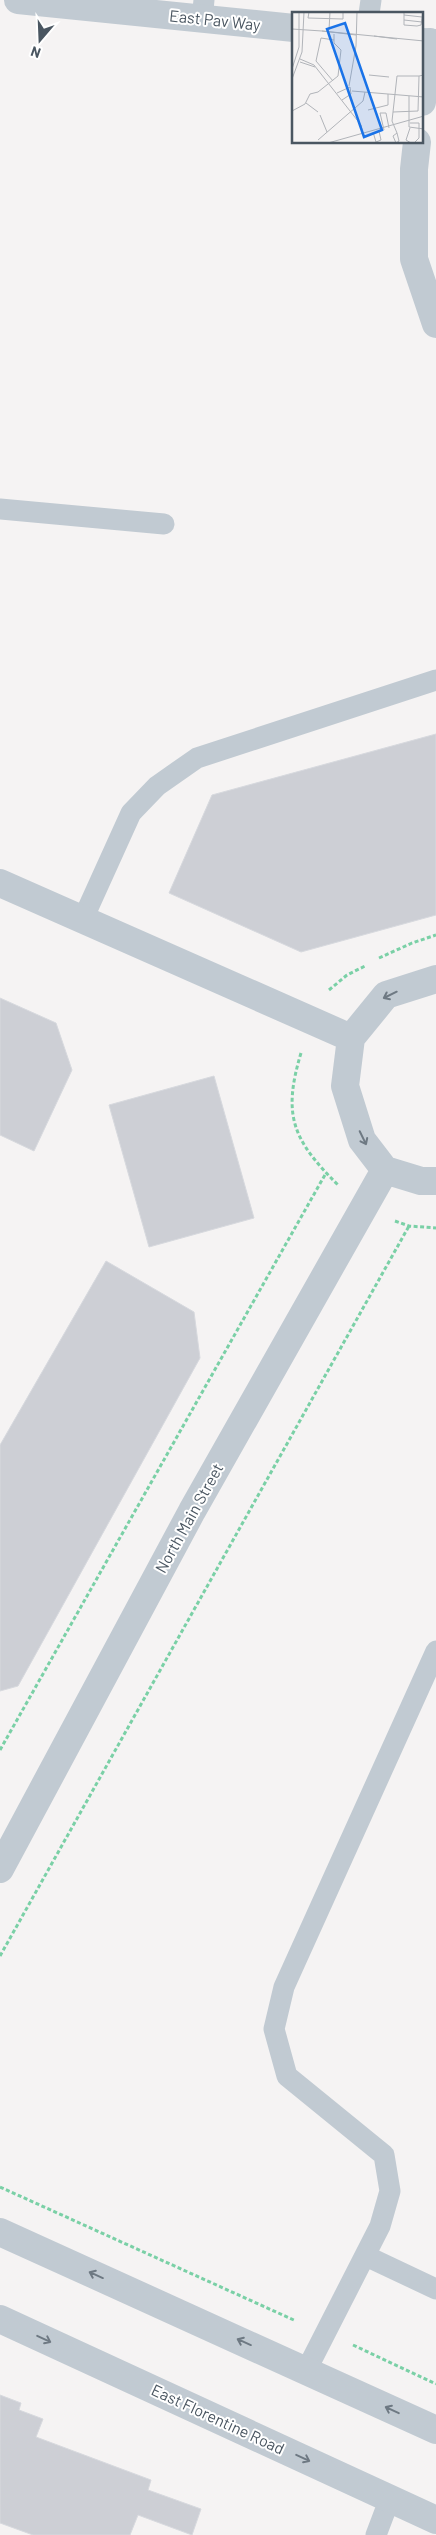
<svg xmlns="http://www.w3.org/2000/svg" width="436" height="2535" font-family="Barlow,sans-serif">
<rect width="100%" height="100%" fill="#f5f3f3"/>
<path fill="#cdcfd5" stroke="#d7d9de" d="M 436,734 L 436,915 L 301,952 L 169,893 L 212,795 Z
M 0,998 L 56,1023 L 72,1070 L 34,1151 L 0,1135 Z
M 214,1076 L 254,1218 L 149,1247 L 109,1105 Z
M 106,1261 L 194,1312 L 200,1358 L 18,1686 L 0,1691 L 0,1445 Z
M 0,2395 L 21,2403 L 19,2410 L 43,2419 L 36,2437 L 151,2480 L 148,2490 L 201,2509 L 192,2535 L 138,2515 L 130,2535 L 33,2535 L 0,2523 Z"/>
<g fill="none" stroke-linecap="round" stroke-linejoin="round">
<path stroke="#7ad0a6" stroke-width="3" stroke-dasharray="4 2.5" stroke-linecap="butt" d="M 379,958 L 412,943 L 436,935
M 329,990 L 347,975 L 365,966
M 301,1053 C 282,1116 293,1140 338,1185
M 395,1221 L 409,1226 L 436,1228
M 0,1750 L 326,1173
M 0,1956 L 409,1226
M 0,2187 L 296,2321
M 353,2345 L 436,2384"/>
<path stroke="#c1cad2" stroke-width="21" d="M 369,14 L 371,0
M 202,19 L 204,0
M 0,509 L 164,524
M 83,919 L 131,813 L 157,786 L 197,758 L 436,680
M 366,2256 L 436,2289
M 306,2371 L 380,2226 L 390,2191 L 384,2155 L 287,2076 L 274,2029 L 284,1987 L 436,1651
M 376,2535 L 390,2498"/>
<path stroke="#c1cad2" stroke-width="28" d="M 422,102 L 429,42
M 417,142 L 414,169 L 414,259 L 436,324
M 0,883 L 351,1038
M 436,979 L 386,995 L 351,1038 L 345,1086 L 362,1140 L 385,1170 L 421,1181 L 436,1181
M 0,1869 L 192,1511 L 385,1170"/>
<path stroke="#c1cad2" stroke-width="28" d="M 18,0 L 294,28
M 422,42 L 436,43
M 0,2232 L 436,2430
M 0,2319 L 436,2520"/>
</g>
<defs><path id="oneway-shaft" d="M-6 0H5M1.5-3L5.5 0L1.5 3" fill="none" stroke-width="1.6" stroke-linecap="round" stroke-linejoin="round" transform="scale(1.25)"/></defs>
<g stroke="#6e7983">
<use href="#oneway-shaft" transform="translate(390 995) rotate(154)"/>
<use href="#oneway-shaft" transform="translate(363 1138) rotate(64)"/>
<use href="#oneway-shaft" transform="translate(96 2275) rotate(-156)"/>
<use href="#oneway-shaft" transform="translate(44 2339) rotate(25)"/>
<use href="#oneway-shaft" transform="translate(244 2342) rotate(-156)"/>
<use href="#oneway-shaft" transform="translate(392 2410) rotate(-155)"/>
<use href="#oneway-shaft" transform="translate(303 2458) rotate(25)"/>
</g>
<g text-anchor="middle" stroke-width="4" stroke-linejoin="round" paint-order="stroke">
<g font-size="16" fill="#4a5661" stroke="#fff">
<text transform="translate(215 20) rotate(6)" y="6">East Pav Way</text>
<text transform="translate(189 1518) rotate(-61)" y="6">North Main Street</text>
<text transform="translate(218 2419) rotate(25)" y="6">East Florentine Road</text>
</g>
</g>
<g transform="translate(292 12)">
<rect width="131" height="131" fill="#f5f3f3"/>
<path fill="none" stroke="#b1b4b9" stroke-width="1" d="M 17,0 L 16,6 L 51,7 L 51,0M 112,0 L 112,13 L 125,14 L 129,13 L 131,0M 112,3 L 130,5M 112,8 L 130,10M 0,17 L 30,19M 37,18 L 38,0M 64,23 L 30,19 L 132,29M 82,24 L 105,27M 8,47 L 22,53 L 69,113 L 71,123M 8,50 L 23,55M 0,57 L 7,35 L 7,0M 77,63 L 97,65M 0,67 L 10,40 L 12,0M 41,69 L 24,49 L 29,26 L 42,28M 57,74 L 64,34 L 65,0M 60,79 L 132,85M 45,81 L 58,75 L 59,82 L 50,88M 117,84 L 117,115 L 132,117M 14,91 L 26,100M 76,98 L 96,93 L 96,82M 0,99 L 13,92 L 18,82 L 26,80 L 46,64 L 49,38 L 42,31 L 42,22M 101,100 L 126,99 L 127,64 L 132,63M 28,103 L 35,120M 118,111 L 127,111 L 127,126 L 123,130M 118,116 L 114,128 L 119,131M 92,118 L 88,101 L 94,101 L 97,116M 81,120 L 84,130 L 89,128 L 87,119M 105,121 L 101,124 L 104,131 L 107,129 L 105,121 L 100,109 L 105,64 L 127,64M 26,128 L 71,89 L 73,80M 36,131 L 132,104"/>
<path fill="#1a73e8" fill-opacity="0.15" stroke="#1a73e8" stroke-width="2.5" d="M 53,11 L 90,118 L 72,125 L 35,17 Z"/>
<rect width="131" height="131" fill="none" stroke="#4a5661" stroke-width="2.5"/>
</g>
<g transform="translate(40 40) rotate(199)" stroke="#ffffff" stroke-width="4" paint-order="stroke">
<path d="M0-4L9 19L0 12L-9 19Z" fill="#4a5661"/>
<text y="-8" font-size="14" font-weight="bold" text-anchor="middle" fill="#4a5661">N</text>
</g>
</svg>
